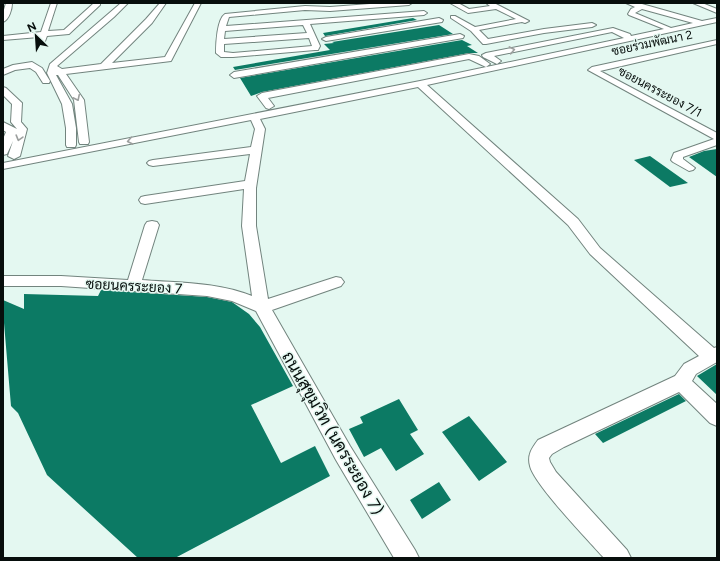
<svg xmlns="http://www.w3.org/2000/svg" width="720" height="561" font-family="Figtree,Sarabun,sans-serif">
<rect width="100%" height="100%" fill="#e4f8f1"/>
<path fill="#0c7a64" d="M 413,18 L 417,20 L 325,36 L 323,33 Z
M 439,25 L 453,34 L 235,70 L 233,67 L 330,50 L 324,44 L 334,43 L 332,42 Z
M 462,40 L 472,45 L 467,46 L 478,53 L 469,53 L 262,92 L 251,96 L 240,78 Z
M 717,149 L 717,177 L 689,157 L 704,151 Z
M 650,156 L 688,183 L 670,187 L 634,160 Z
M 101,290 L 207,297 L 232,302 L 249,314 L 260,327 L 293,386 L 251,405 L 281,463 L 315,446 L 330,476 L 175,558 L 138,558 L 47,475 L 18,413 L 11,406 L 4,323 L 3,324 L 3,300 L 24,309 L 24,294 L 98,296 Z
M 717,364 L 717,395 L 697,376 Z
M 679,394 L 686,401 L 603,443 L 595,434 Z
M 399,399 L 418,430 L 410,434 L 424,454 L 396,471 L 381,448 L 364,457 L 349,429 L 363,423 L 360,417 Z
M 469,416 L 507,462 L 479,481 L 442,432 Z
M 439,482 L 451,500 L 422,519 L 410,500 Z"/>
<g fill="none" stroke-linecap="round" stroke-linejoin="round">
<g stroke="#72847e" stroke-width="2">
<path id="minor" d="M 6,3 L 12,3 C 12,9 9,20 3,22 L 3,13 Z
M 51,3 L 57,3 L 48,31 L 64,30 L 94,3 L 100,3 L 100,5 L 69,34 L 47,36 L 44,44 L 38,44 L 37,42 L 39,37 L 3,40 L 3,36 L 41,32 Z
M 121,3 L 128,3 L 114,17 L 57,66 L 62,69 L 101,64 L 146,19 L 160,3 L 166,3 L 152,23 L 112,63 L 165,57 L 195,3 L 201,3 L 171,61 L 66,74 L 84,100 L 89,142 L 88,144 L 80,144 L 79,142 L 74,100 L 58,75 L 56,75 L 72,104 L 76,128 L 76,145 L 75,147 L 67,147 L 66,145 L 66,128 L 62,104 L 47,73 L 50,64 Z
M 383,3 L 412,3 L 409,5 L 330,11 L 305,10 L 229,17 L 226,26 L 424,11 L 427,13 L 424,15 L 310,24 L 320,46 L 318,50 L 315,50 L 233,57 L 221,57 L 216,53 C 216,44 217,19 225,14 L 305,6 L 330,7 ZM 303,25 L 307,33 L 224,39 L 225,31 ZM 309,38 L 312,46 L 233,53 L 224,52 L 224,44 Z
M 450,3 L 458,3 L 469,9 L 490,6 L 486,3 L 494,3 L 529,21 L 525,23 L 522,22 L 479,30 L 488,39 L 544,29 L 592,23 L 596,25 L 592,27 L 544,33 L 486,44 L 483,44 L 471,31 L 451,18 L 451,16 L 455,16 L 475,27 L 516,19 L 496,9 L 468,13 Z
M 626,3 L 642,4 L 702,21 L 717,18 L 717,22 L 427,85 L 578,219 L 600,248 L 714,348 L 717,347 L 717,362 L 696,374 L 692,381 L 717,404 L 717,426 L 710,423 L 679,392 L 564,447 L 552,454 L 549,458 L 550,462 L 556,472 L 627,550 L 631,558 L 604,558 C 588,540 534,484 530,466 C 527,455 532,448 538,440 L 675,376 L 684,364 L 699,356 L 590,254 L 568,225 L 418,87 L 260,119 L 265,129 L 256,188 L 256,226 L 268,299 L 336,277 L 341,278 L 344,282 L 341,286 L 272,310 L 350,446 L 415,550 L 419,558 L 394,558 L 336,460 L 256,311 L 232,301 L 207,296 L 61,286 L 3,286 L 3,276 L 61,276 L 128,280 L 145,225 L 147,222 L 152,221 L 157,222 L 159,225 L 142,280 C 179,283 217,282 252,296 L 242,226 L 244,189 L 145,204 L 141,203 L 139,200 L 141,197 L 145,196 L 245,181 L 250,154 L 153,166 L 149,165 L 147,163 L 149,161 L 153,160 L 251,147 L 255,129 L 251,120 L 3,169 L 3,163 L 420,81 L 624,38 L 612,32 L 494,56 L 501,61 L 497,64 L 483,57 L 482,55 L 486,53 L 613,28 L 630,34 L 631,36 L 664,29 L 629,15 L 628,14 L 631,9 L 635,7 ZM 642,9 L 693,23 L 671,28 L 635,13 Z
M 693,3 L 702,3 L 717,9 L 717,13 Z
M 439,18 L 443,20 L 442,22 L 326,41 L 322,39 L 326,37 Z
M 460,34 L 464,36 L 463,38 L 234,78 L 230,75 L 234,72 Z
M 717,40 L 717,44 L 600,71 L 717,133 L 717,145 L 683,157 L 683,159 L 695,168 L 693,170 L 689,171 L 673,162 L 671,160 L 674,153 L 714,139 L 588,70 L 592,67 Z
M 469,54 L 479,56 L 490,64 L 486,67 L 469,59 L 268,98 L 274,106 L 269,109 L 266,108 L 257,96 L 262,93 Z
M 32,62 L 42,68 L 50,81 L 49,83 L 43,83 L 36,72 L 30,68 L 15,70 L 3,75 L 3,69 L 13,65 Z
M 3,87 L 6,88 L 22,103 L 21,122 L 27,129 L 20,156 L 14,159 L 8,156 L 13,141 L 7,154 L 3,155 L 3,139 L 6,132 L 3,130 L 3,122 L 17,129 L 11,122 L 12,104 L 3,95 Z"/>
</g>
<use href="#minor" fill="#fff" fill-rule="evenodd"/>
</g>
<defs><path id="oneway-chevron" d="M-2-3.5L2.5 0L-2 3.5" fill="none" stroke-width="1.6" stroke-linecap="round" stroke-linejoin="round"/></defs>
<g stroke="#9c9f9e">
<use href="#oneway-chevron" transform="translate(512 50) rotate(-11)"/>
<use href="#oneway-chevron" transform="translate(77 98) rotate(64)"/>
<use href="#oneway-chevron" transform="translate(19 138) rotate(106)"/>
<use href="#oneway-chevron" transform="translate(130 141) rotate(169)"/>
</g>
<g text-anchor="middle" stroke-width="3" stroke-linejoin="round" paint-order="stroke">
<g font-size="12" fill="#070e0c" stroke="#e4f8f1">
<text transform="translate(652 43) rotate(-12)" y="4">ซอยร่วมพัฒนา 2</text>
<text transform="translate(660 92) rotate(28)" y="4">ซอยนครระยอง 7/1</text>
</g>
<g font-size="14" fill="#070e0c" stroke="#e4f8f1">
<text transform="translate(134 286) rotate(3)" y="5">ซอยนครระยอง 7</text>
</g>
<g font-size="17" fill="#070e0c" stroke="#e4f8f1">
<text transform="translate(333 433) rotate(60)" y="6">ถนนสุขุมวิท (นครระยอง 7)</text>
</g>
</g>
<rect width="720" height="561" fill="none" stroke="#070e0c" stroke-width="8"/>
<g transform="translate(36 36) rotate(335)" stroke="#e4f8f1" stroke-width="3" paint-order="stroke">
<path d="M0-3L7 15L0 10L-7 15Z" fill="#070e0c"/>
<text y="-6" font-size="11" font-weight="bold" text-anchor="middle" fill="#070e0c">N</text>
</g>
</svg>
